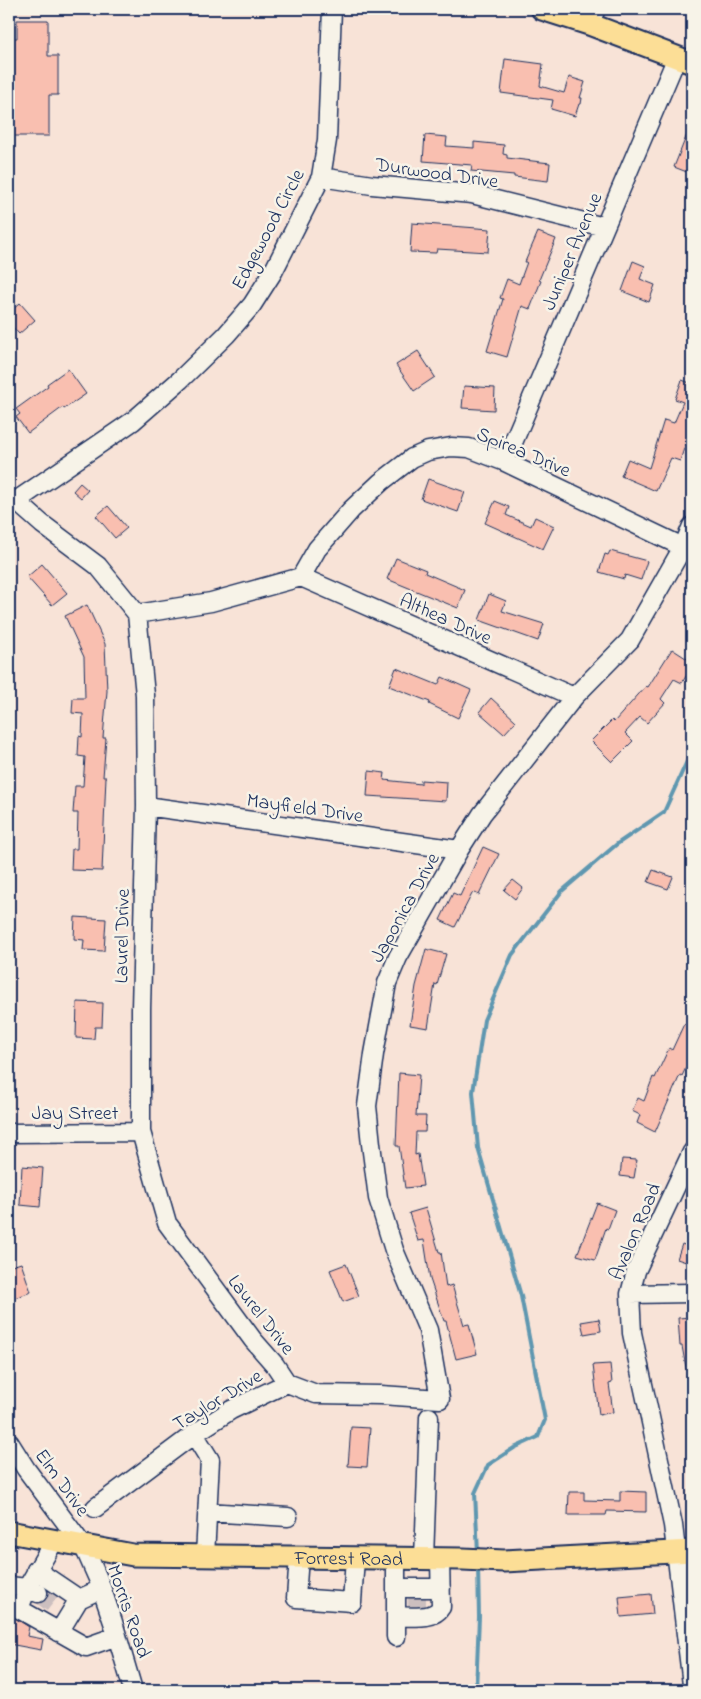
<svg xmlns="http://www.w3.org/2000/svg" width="701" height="1699" font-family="'Indie Flower',sans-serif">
<rect width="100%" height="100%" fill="#f8e3d7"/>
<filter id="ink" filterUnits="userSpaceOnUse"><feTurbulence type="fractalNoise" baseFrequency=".02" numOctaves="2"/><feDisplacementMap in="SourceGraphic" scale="10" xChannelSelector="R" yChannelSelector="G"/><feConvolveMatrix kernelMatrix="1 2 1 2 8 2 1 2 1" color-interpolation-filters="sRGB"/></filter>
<g filter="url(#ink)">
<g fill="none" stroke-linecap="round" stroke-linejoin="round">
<path stroke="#5f97b0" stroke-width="4" d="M 478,1553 L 475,1493 L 488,1465 L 514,1448 L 538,1437 L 545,1420 L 521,1296 L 478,1148 L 473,1092 L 484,1020 L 512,955 L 562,891 L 617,844 L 664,812 L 688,759 L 692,754
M 476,1690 L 479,1617 L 478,1565"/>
</g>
<path fill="#f9bfb0" stroke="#1b2f5e" d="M 17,20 L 48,20 L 48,56 L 58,56 L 58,95 L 49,95 L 49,136 L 9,136 L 9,38 L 17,38 Z
M 505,59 L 543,64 L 540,86 L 564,93 L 569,77 L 585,82 L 580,98 L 582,98 L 581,104 L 579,104 L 575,116 L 551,109 L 553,100 L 501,93 Z
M 692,122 L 692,174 L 674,167 Z
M 425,135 L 447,137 L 446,146 L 474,148 L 474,142 L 504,145 L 503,154 L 507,155 L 507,158 L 550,163 L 548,181 L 514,177 L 514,175 L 471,171 L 472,165 L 423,161 Z
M 412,223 L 490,229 L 488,252 L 437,249 L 436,253 L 410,252 Z
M 538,232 L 556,239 L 539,280 L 541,281 L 530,309 L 522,306 L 507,357 L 487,351 L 503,299 L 500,298 L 507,279 L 519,284 L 527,262 L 525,262 Z
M 633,261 L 645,266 L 640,279 L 655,285 L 649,302 L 622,291 Z
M 20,303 L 35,320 L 19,334 L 9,323 L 9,313 Z
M 418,351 L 435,377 L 414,391 L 396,365 Z
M 68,369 L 86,394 L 64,409 L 63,407 L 28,433 L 16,417 L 20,414 L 16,409 L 48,386 L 47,384 Z
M 692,379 L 692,423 L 680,461 L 671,458 L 656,491 L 621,476 L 628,459 L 649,468 L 664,420 L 674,423 L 683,402 L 675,399 L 682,380 L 690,383 Z
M 464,386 L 495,388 L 494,410 L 462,408 Z
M 428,479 L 465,492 L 458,512 L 421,499 Z
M 80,483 L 88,490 L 81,498 L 73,491 Z
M 495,501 L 509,507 L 506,515 L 531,526 L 535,517 L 554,526 L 543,549 L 485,523 Z
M 108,506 L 127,528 L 115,538 L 96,516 Z
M 610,551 L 647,561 L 641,580 L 625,575 L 624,579 L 599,572 L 605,554 L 608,555 Z
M 396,558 L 426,570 L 425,573 L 465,590 L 458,608 L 387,579 Z
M 42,564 L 67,593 L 52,605 L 27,577 Z
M 489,594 L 506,601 L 502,611 L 544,624 L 538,641 L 479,620 Z
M 87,605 L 105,644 L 107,691 L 103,738 L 106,738 L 103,777 L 106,777 L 102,871 L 71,870 L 72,849 L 77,849 L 78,813 L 73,813 L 75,786 L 83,786 L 85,757 L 78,756 L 79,736 L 82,737 L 83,714 L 72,713 L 73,698 L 85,698 L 84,657 L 65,616 Z
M 672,649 L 692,662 L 692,666 L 682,683 L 674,679 L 661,699 L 665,703 L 647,723 L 640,717 L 625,733 L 633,741 L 612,762 L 591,741 L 612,720 L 614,722 L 646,686 L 648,687 Z
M 396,668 L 438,685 L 442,677 L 471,690 L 458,718 L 429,704 L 430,702 L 389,686 Z
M 491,698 L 516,721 L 504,734 L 479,712 Z
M 369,771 L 385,773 L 384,780 L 421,784 L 421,780 L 447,782 L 446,801 L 367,796 Z
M 483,847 L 499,854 L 479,895 L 473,892 L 455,927 L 440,920 L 453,893 L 460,896 Z
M 653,870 L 673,877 L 668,889 L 648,882 Z
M 513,880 L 523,888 L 515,899 L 504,890 Z
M 75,917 L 106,919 L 104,951 L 83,950 L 84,940 L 74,939 Z
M 426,949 L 446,954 L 437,985 L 435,984 L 428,1028 L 410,1025 L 416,986 Z
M 77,1002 L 103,1003 L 102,1027 L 95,1027 L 94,1039 L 76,1038 Z
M 684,1024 L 692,1027 L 692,1055 L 682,1076 L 680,1075 L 655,1132 L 637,1123 L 640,1115 L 632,1111 L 638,1098 L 644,1101 L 653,1077 L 655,1078 L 669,1048 L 672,1050 Z
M 399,1073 L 419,1075 L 416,1116 L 426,1116 L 425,1132 L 416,1132 L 415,1155 L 418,1154 L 423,1186 L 405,1188 L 399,1146 L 396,1146 Z
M 622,1159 L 637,1160 L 634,1178 L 620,1176 Z
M 22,1166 L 43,1168 L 40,1207 L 20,1205 Z
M 597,1203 L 615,1210 L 608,1229 L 606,1228 L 595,1260 L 577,1255 Z
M 426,1208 L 439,1252 L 441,1252 L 446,1287 L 452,1285 L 464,1325 L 469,1324 L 477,1354 L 456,1359 L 446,1321 L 444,1321 L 430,1279 L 424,1240 L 418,1241 L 409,1213 Z
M 682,1244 L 692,1248 L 692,1264 L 677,1259 Z
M 21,1263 L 31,1292 L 9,1300 L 9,1267 Z
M 346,1264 L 359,1296 L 343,1302 L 330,1270 Z
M 692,1317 L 692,1373 L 687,1373 L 682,1346 L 680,1346 L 678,1318 Z
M 599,1319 L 601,1331 L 584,1334 L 581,1322 Z
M 610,1364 L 612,1383 L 609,1384 L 613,1412 L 599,1415 L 593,1365 Z
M 351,1427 L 370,1428 L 367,1467 L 348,1466 Z
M 620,1491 L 646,1492 L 646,1512 L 607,1511 L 606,1515 L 568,1515 L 569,1492 L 584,1492 L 584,1500 L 620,1501 Z
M 651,1594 L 653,1614 L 621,1617 L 619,1597 Z
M 9,1614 L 29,1627 L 27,1636 L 43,1639 L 41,1650 L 9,1644 Z"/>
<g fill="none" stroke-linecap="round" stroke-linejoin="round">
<path stroke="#ccbfbf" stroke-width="18" stroke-dasharray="18 9" stroke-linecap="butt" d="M 38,1593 L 59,1609
M 417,1594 L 417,1606"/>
<g stroke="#1b2f5e" stroke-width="21">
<path id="minor" d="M 589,24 L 596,9
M 321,177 L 372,185 L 472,194 L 604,227
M 503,461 L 512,445 L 677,57
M 16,501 L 42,524 L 98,566 L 137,614 L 145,695 L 146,806 L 141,1009 L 141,1132 L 167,1223 L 253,1340 L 275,1365 L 287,1383
M 9,503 L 16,501 L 133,421 L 180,380 L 226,335 L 252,305 L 273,272 L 321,177 L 327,140 L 332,9
M 301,577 L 317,549 L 351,510 L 381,482 L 412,458 L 428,451 L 451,447 L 469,448 L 503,461 L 683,547
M 301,577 L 574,697
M 137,614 L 211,602 L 301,577
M 146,806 L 459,850
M 9,1133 L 141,1132
M 692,1152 L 636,1271 L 630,1294 L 632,1333 L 673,1525 L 692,1685
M 630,1294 L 692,1293
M 194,1434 L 210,1460 L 205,1556
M 9,1442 L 26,1469 L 84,1547 L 99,1581 L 113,1622 L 133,1690
M 95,1508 L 194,1434 L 231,1410 L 287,1383 L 316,1394 L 381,1395 L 440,1399 L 428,1330 L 394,1250 L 378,1198 L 371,1144 L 367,1106 L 374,1054 L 387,983 L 398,957 L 459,850 L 482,814 L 574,697 L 630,640 L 683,547 L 692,526
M 207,1512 L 288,1517
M 299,1557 L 296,1598 L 352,1602 L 355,1558
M 396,1559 L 396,1637
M 424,1559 L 429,1417
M 36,1570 L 79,1599 L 101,1589
M 9,1586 L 27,1588 L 54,1541
M 396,1588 L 441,1588
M 38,1593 L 27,1588 L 19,1609 L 86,1647 L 117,1636
M 396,1616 C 410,1616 433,1621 441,1607 L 440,1559
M 59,1632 L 79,1599"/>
</g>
<g stroke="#1b2f5e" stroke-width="25">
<g id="major">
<path d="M 542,9 L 589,24 L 692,63"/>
<path id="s1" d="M 9,1532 L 133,1555 L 463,1559 L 504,1561 L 692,1551"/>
</g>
</g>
<use href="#minor" stroke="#f7f3e8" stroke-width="18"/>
<use href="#major" stroke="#fcde96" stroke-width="21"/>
</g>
</g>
<g text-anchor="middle" stroke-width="5" stroke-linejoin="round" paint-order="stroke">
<g font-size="20" fill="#1b2f5e" stroke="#f7f3e8">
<text transform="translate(437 172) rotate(8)" y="7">Durwood Drive</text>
<text transform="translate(267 229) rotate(-62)" y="7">Edgewood Circle</text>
<text transform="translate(571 251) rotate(-67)" y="7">Juniper Avenue</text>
<text transform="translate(524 451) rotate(23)" y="7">Spirea Drive</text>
<text transform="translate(446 618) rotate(24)" y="7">Althea Drive</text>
<text transform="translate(305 807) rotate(8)" y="7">Mayfield Drive</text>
<text transform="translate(404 907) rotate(-61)" y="7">Japonica Drive</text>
<text transform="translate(121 936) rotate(-89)" y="7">Laurel Drive</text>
<text x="75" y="1119">Jay Street</text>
<text transform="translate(634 1231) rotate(-67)" y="7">Avalon Road</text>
<text transform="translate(262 1314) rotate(52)" y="7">Laurel Drive</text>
<text transform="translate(217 1399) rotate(-31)" y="7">Taylor Drive</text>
<text transform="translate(63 1482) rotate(54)" y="7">Elm Drive</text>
<text dy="7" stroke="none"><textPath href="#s1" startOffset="342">Forrest Road</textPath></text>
<text transform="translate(130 1611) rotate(71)" y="7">Morris Road</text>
</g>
</g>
<rect width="701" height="1699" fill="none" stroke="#f7f3e8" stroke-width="30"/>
<rect x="15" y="15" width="671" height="1669" fill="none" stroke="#1b2f5e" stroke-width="2" filter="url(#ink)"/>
</svg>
